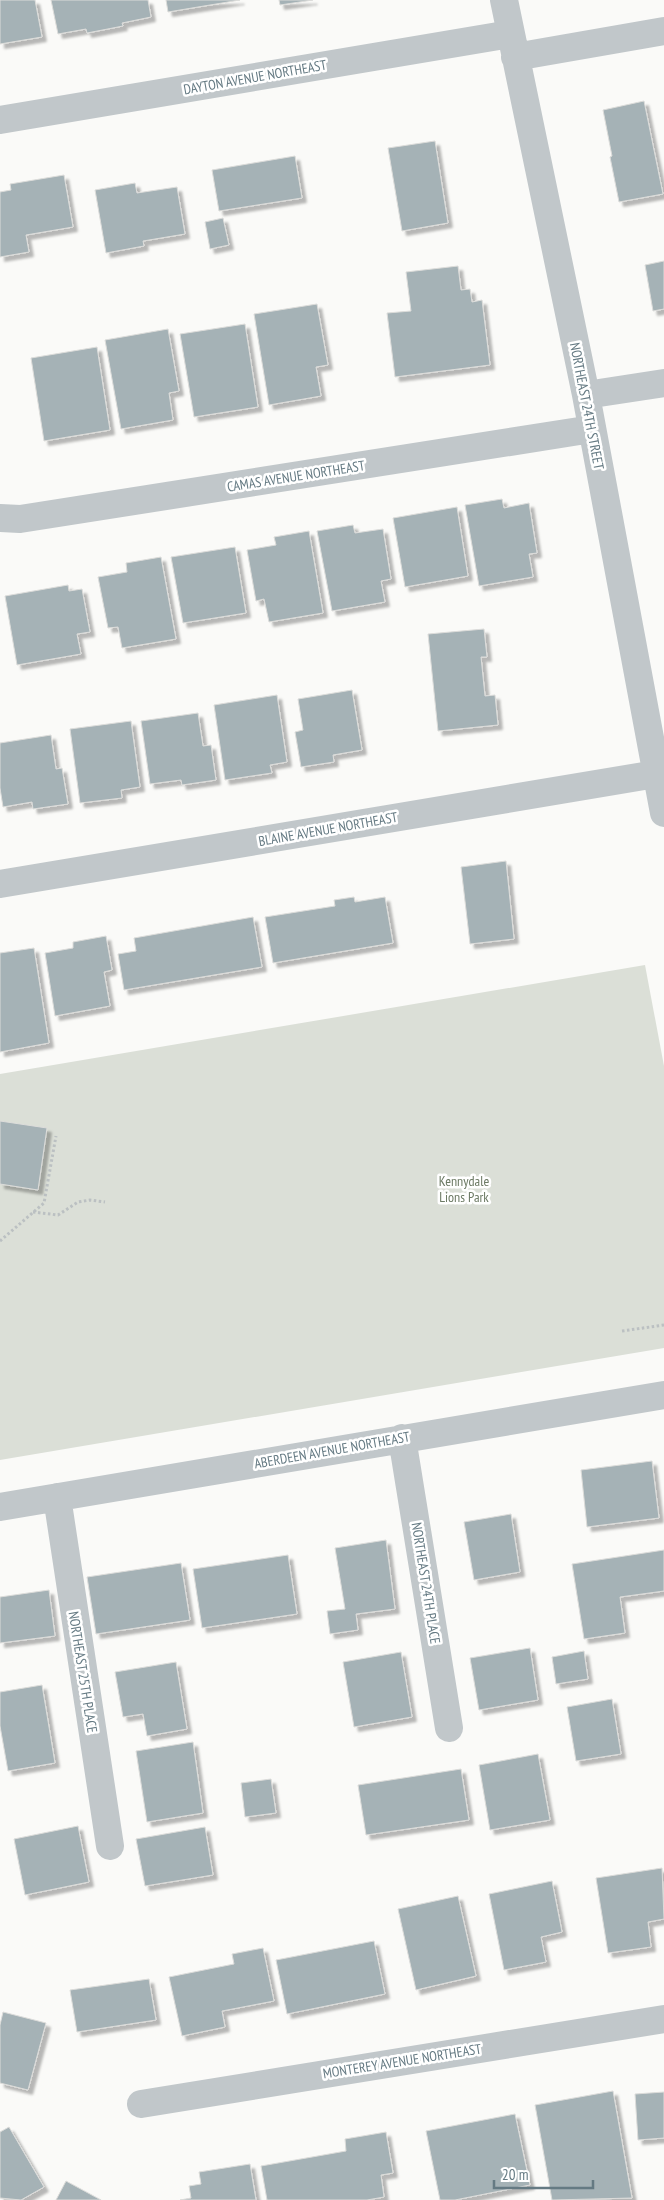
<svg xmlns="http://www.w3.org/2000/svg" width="664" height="2200" font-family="'PT Sans Narrow',sans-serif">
<defs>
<filter id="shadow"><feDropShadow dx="4.5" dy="4.5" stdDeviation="1" flood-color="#0004"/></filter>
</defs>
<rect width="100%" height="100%" fill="#fafaf8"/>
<path fill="#dbdfd7" d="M 645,965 L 664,1066 L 664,1348 L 0,1460 L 0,1074 Z"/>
<path fill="#a5b2b6" stroke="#dcdcda" filter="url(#shadow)" d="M 0,0 L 35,0 L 42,37 L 0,44 Z
M 51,0 L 148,0 L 151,17 L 122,23 L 123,26 L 87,33 L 86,29 L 58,34 Z
M 166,0 L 240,0 L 168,12 Z
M 279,0 L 313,0 L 280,5 Z
M 644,101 L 663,194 L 619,202 L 610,157 L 612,156 L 603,110 Z
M 435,141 L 448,223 L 402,231 L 388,148 Z
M 295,156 L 302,198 L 219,211 L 212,170 Z
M 64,175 L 73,227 L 26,235 L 29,252 L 0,257 L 0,192 L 11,190 L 10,184 Z
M 135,183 L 137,193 L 177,187 L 185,234 L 143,241 L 144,246 L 106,253 L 95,190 Z
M 223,218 L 229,245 L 210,249 L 205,222 Z
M 664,261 L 664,309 L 653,311 L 645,265 Z
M 458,266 L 461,290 L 470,289 L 472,302 L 482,300 L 490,365 L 395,377 L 387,313 L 411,311 L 406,272 Z
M 317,304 L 328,365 L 316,367 L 321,396 L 269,405 L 254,314 Z
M 245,324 L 258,407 L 194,417 L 180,334 Z
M 168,329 L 179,391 L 169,393 L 173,420 L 121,429 L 105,340 Z
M 97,347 L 110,430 L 44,441 L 31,358 Z
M 502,499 L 504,508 L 529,503 L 537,553 L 529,554 L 533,577 L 479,586 L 465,505 Z
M 457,507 L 468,576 L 405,587 L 393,518 Z
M 353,525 L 355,533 L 383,529 L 391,579 L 381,581 L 385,602 L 332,611 L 317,531 Z
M 309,531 L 323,613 L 269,622 L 264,599 L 256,601 L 247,550 L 276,545 L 274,537 Z
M 235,547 L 246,613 L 183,623 L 171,557 Z
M 161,557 L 176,639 L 122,648 L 118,627 L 108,628 L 98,577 L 127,572 L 126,563 Z
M 68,585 L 69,591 L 82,589 L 90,632 L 77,634 L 81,654 L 17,665 L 5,596 Z
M 484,629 L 487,657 L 481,657 L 485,696 L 495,695 L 498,725 L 438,731 L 428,634 Z
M 352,690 L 362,750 L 333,755 L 334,762 L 301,767 L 295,732 L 303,730 L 298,699 Z
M 277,695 L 287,762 L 270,765 L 272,773 L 225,780 L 214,705 Z
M 198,713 L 203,746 L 211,745 L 216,780 L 182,785 L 181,780 L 150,784 L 141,721 Z
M 131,721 L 140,787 L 121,790 L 122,798 L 80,803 L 70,729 Z
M 51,735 L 56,769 L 62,768 L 68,804 L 33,809 L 32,802 L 3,807 L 0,788 L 0,743 Z
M 506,861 L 514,939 L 470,944 L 461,867 Z
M 354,897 L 355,902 L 385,897 L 393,943 L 273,963 L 265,917 L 335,906 L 334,900 Z
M 253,917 L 262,967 L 124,990 L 118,954 L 136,951 L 134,938 Z
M 106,936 L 112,970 L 104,972 L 110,1006 L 55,1016 L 45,953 L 73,948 L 73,942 Z
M 34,948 L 49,1043 L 0,1052 L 0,953 Z
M 0,1121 L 47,1128 L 38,1190 L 0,1184 Z
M 652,1461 L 659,1518 L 587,1527 L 581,1470 Z
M 511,1514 L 520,1572 L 474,1580 L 464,1522 Z
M 386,1540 L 395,1609 L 356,1614 L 358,1630 L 330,1634 L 327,1611 L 345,1609 L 335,1548 Z
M 664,1550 L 664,1591 L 620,1597 L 625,1633 L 584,1639 L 572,1564 Z
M 288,1555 L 297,1614 L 202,1628 L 193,1569 Z
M 181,1563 L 190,1620 L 96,1634 L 87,1577 Z
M 49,1590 L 55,1636 L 0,1643 L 0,1597 Z
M 530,1648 L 538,1700 L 479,1710 L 470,1658 Z
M 584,1651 L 588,1679 L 556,1684 L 552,1657 Z
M 401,1652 L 412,1717 L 354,1727 L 343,1662 Z
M 176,1662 L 187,1729 L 147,1736 L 143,1714 L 123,1717 L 115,1672 Z
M 42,1685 L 55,1763 L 8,1771 L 0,1726 L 0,1692 Z
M 612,1699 L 621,1754 L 576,1761 L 567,1707 Z
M 193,1742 L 203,1813 L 147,1822 L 136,1751 Z
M 538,1754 L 550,1820 L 490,1830 L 479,1765 Z
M 461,1769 L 469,1820 L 366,1835 L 358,1785 Z
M 271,1779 L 276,1813 L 245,1817 L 241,1783 Z
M 78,1826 L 89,1882 L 25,1895 L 14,1839 Z
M 205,1827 L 213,1875 L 145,1886 L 136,1839 Z
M 662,1868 L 664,1919 L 648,1922 L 651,1947 L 608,1953 L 596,1878 Z
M 552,1881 L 562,1932 L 541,1937 L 546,1962 L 504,1970 L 489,1894 Z
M 458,1896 L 476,1976 L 416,1990 L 398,1909 Z
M 374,1941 L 385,1994 L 287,2014 L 276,1960 Z
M 263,1948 L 274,2001 L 222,2011 L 225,2027 L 182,2036 L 169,1977 L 234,1964 L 232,1954 Z
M 149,1979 L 156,2020 L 77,2032 L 70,1990 Z
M 3,2012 L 46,2023 L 28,2090 L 0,2083 L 0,2025 Z
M 613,2091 L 632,2198 L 552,2200 L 535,2105 Z
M 664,2092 L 664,2138 L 638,2140 L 635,2094 Z
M 515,2114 L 530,2185 L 455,2200 L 440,2200 L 426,2131 Z
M 9,2127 L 44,2187 L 21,2200 L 0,2198 L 0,2132 Z
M 386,2132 L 393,2173 L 381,2175 L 384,2197 L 367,2200 L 267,2200 L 261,2166 L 346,2151 L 345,2139 Z
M 250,2164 L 256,2200 L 180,2200 L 191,2198 L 189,2186 L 201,2184 L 199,2172 Z
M 66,2181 L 101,2200 L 56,2200 Z"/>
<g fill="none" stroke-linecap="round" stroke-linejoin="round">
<path stroke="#bbc0c2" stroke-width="3" stroke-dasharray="2.5 2.5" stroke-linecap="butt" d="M 33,1212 L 58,1215 L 78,1202 L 90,1200 L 105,1202
M 0,1241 L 44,1203 L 56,1136
M 622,1331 L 664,1325"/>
<path stroke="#c1c7ca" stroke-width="28" d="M 504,0 L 586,395 L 664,813
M 515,57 L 664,31
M 0,120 L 510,34
M 586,395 L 664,383
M 0,518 L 20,519 L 592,429
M 0,884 L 656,774
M 402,1438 L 449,1728
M 57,1497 L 110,1846
M 0,1507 L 664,1395
M 141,2104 L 664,2019"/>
</g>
<g text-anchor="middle" stroke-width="5" stroke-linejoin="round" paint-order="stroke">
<g font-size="14" fill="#657a83" stroke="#fff">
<text transform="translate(255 77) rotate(-10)" y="5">DAYTON AVENUE NORTHEAST</text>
<text transform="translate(587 406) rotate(79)" y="5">NORTHEAST 24TH STREET</text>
<text transform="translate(296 476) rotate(-9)" y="5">CAMAS AVENUE NORTHEAST</text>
<text transform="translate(328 829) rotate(-10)" y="5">BLAINE AVENUE NORTHEAST</text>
<text transform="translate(332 1450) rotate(-10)" y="5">ABERDEEN AVENUE NORTHEAST</text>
<text transform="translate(426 1583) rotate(81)" y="5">NORTHEAST 24TH PLACE</text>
<text transform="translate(83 1672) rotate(81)" y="5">NORTHEAST 25TH PLACE</text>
<text transform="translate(402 2061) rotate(-9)" y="5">MONTEREY AVENUE NORTHEAST</text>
</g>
<g font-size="14" fill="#6c7a64" stroke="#fff">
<text x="464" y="1186">Kennydale<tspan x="464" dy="16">Lions Park</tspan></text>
</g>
</g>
<path d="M494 2180v8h99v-8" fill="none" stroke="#657a83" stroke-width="2.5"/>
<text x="502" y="2180" font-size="15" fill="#657a83" stroke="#ffffff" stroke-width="4" paint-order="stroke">20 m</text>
</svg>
